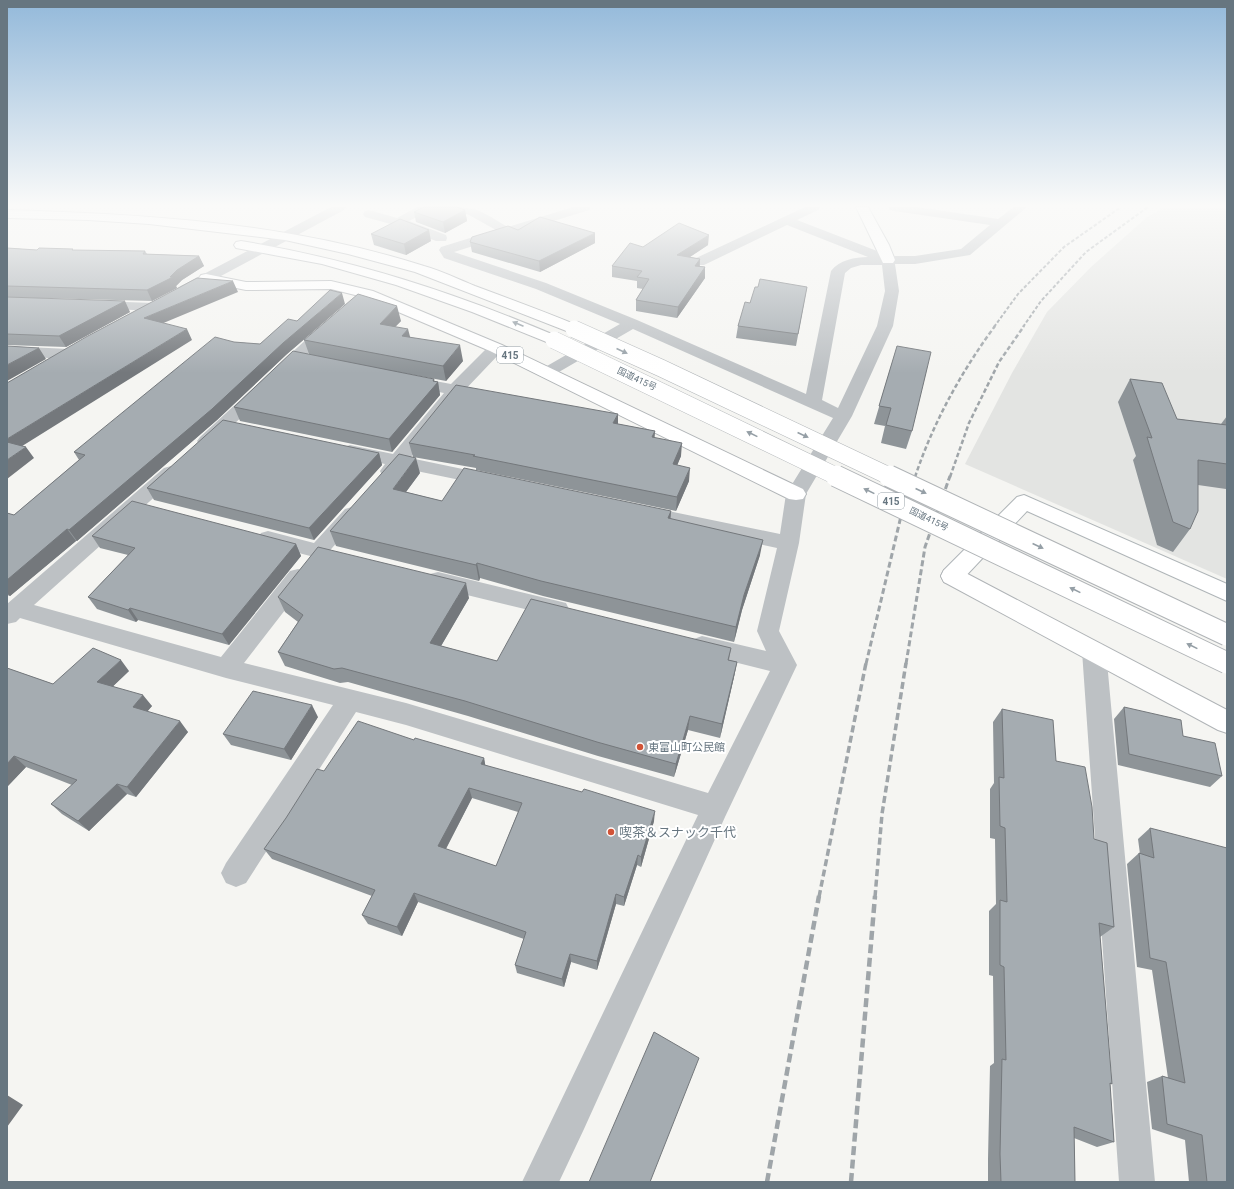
<svg xmlns="http://www.w3.org/2000/svg" width="1234" height="1189" font-family="Roboto,'Noto Sans JP',sans-serif">
<rect width="100%" height="100%" fill="#f5f5f2"/>
<path fill="#e3e4e2" d="M 1164,207 L 1227,207 L 1227,579 L 965,464 L 1012,373 L 1047,312 L 1091,267 L 1146,218 Z"/>
<g fill="none" stroke-linecap="round" stroke-linejoin="round">
<g stroke="#afb5b8" stroke-width="2">
<path id="secondary" d="M 856,207 L 868,207 L 889,245 L 895,260 L 893,263 L 883,263 Z
M 1024,495 L 1227,584 L 1227,601 L 1027,511 L 960,582 L 952,584 L 944,582 L 941,576 L 944,570 L 1017,497 Z"/>
</g>
<g stroke="#b0b4b7" stroke-width="2">
<path id="highway" d="M 7,210 C 147,214 290,223 424,266 C 442,271 458,279 475,286 C 510,299 545,312 579,326 L 582,329 L 579,332 L 574,334 L 569,332 L 415,272 L 348,254 L 285,240 L 149,224 L 88,220 L 7,218 Z
M 241,241 C 355,260 453,292 559,337 L 562,340 L 559,343 L 554,345 L 549,343 L 472,312 L 396,285 L 322,264 L 236,248 L 234,245 L 236,242 Z
M 206,274 L 246,282 L 331,281 L 373,291 L 502,345 L 803,489 L 806,494 L 803,499 L 796,500 L 789,499 L 490,351 L 363,297 L 331,289 L 246,290 L 201,281 L 199,278 L 201,275 Z
M 952,568 L 960,570 L 1227,710 L 1227,733 L 1218,730 L 944,582 L 941,576 L 944,570 Z"/>
</g>
<path fill="#bdc1c4" fill-rule="evenodd" d="M 331,207 L 346,207 L 344,210 L 191,292 L 186,293 L 181,292 L 179,289 L 181,286 Z
M 417,207 L 432,207 L 430,210 L 409,221 L 446,235 L 447,238 L 446,241 L 436,241 L 398,226 L 365,217 L 363,214 L 365,211 L 369,210 L 397,218 Z
M 452,207 C 478,206 487,215 508,227 L 573,207 L 591,207 L 589,210 L 454,252 L 546,283 L 637,320 L 806,394 L 831,271 C 839,260 855,257 868,257 L 787,225 L 704,265 L 694,265 L 692,262 L 694,259 L 805,207 L 820,207 L 818,210 L 797,220 L 890,256 L 915,256 L 961,249 L 990,225 L 894,211 L 890,210 L 888,207 L 917,207 L 998,219 L 1014,207 L 1027,207 L 970,255 L 915,264 L 895,264 L 899,291 L 893,326 L 852,416 L 806,494 L 799,543 L 779,631 L 797,665 L 725,817 L 584,1129 L 559,1182 L 522,1182 L 698,815 L 406,725 L 356,712 L 246,883 L 236,887 L 226,883 L 221,873 L 226,863 L 333,705 L 226,678 L 20,618 L 16,622 L 7,624 L 7,604 L 164,468 L 171,466 L 178,468 L 180,472 L 178,476 L 34,605 L 221,657 L 290,571 L 298,569 L 306,571 L 309,577 L 306,583 L 244,663 L 406,703 L 708,793 L 770,671 L 702,654 L 694,651 L 690,645 L 694,639 L 702,636 L 766,651 L 757,631 L 777,548 L 644,520 L 637,518 L 634,513 L 637,508 L 644,506 L 780,534 L 786,494 L 833,418 L 633,329 L 552,376 L 546,378 L 540,376 L 538,373 L 540,370 L 620,324 L 536,289 L 444,258 L 439,250 L 441,247 L 496,230 L 469,215 L 454,210 ZM 861,265 L 882,265 L 885,291 L 877,326 L 838,408 L 822,400 L 845,273 L 851,268 Z
M 98,301 L 153,303 L 158,304 L 160,307 L 158,310 L 153,311 L 93,308 L 91,305 L 93,302 Z
M 328,322 L 333,324 L 336,327 L 333,330 L 212,445 L 206,447 L 200,445 L 197,441 L 200,437 L 323,324 Z
M 496,343 L 502,345 L 504,348 L 502,351 L 461,394 L 410,458 L 496,476 L 499,480 L 496,484 L 489,486 L 402,468 C 396,475 392,478 382,475 L 380,471 L 385,464 L 344,455 L 341,451 L 344,447 L 350,445 L 393,454 L 444,393 L 402,385 L 400,381 L 402,377 L 408,376 L 451,384 L 490,345 Z
M 7,346 L 69,349 L 75,351 L 77,354 L 75,357 L 69,359 L 7,356 Z
M 352,507 L 359,509 L 362,514 L 325,556 L 318,558 L 268,545 L 261,543 L 258,538 L 261,533 L 268,531 L 314,543 L 345,509 Z
M 438,572 L 558,601 L 566,603 L 569,609 L 566,615 L 558,617 L 430,586 L 427,580 L 430,574 Z
M 1094,642 L 1102,644 L 1106,651 L 1155,1182 L 1119,1182 L 1082,651 L 1086,644 Z"/>
<use href="#secondary" fill="#fff" fill-rule="evenodd"/>
<use href="#highway" fill="#fff" fill-rule="evenodd"/>
<path stroke="#9fa5a9" stroke-width="2" stroke-dasharray="3.5 2" stroke-linecap="butt" d="M 994,327 L 1018,294 L 1064,247 L 1121,207
M 1023,327 L 1041,301 L 1086,252 L 1148,207"/>
<path stroke="#9fa5a9" stroke-width="2.5" stroke-dasharray="4.5 2.5" stroke-linecap="butt" d="M 915,477 C 933,423 961,372 995,326
M 950,477 L 969,423 L 999,362 L 1024,326"/>
<path stroke="#9fa5a9" stroke-width="3" stroke-dasharray="6 3" stroke-linecap="butt" d="M 866,664 L 901,516 L 915,476
M 906,664 L 925,547 L 950,476"/>
<path stroke="#9fa5a9" stroke-width="3.5" stroke-dasharray="7 3.5" stroke-linecap="butt" d="M 819,897 L 866,663
M 875,897 L 882,814 L 906,663"/>
<path stroke="#9fa5a9" stroke-width="4.5" stroke-dasharray="9 4.5" stroke-linecap="butt" d="M 767,1182 L 819,896
M 851,1182 L 875,896"/>
<g stroke="#b0b4b7" stroke-width="18" stroke-linecap="butt">
<path id="highway-bridge-far1" d="M 574,329 L 661,368 L 891,477
M 554,340 L 838,477"/>
</g>
<g stroke="#b0b4b7" stroke-width="23" stroke-linecap="butt">
<path id="highway-bridge" d="M 836,476 L 1227,663
M 889,476 L 1227,635"/>
</g>
<use href="#highway-bridge-far1" stroke="#fff" stroke-width="17"/>
<use href="#highway-bridge" stroke="#fff" stroke-width="21"/>
</g>
<path fill="#8e9498" fill-rule="evenodd" d="M 465,210 L 467,221 L 445,233 L 416,222 L 414,212 Z
M 518,230 L 595,243 L 540,272 L 472,252 L 470,242 Z
M 371,234 L 431,241 L 406,255 L 374,245 Z
M 708,245 L 690,257 L 700,259 L 700,266 L 705,267 L 705,278 L 677,318 L 636,311 L 636,300 L 643,289 L 637,288 L 637,281 L 612,277 L 612,266 L 643,247 Z
M 7,248 L 37,250 L 145,251 L 147,254 L 199,256 L 204,266 L 182,280 L 176,286 L 177,288 L 152,301 L 42,298 L 130,312 L 66,347 L 7,345 Z
M 758,287 L 807,287 L 796,346 L 736,338 L 738,326 Z
M 345,304 L 287,354 L 217,420 L 77,541 L 76,541 L 10,596 L 7,595 L 7,513 L 14,515 L 79,460 L 74,452 L 234,342 L 260,344 L 297,321 Z
M 401,321 L 395,327 L 410,337 L 463,361 L 446,381 L 393,371 L 438,382 L 440,395 L 392,452 L 240,421 L 234,407 L 309,354 L 304,340 Z
M 897,346 L 912,431 L 906,449 L 881,443 L 885,426 L 874,424 Z
M 1130,379 L 1177,419 L 1221,424 L 1227,416 L 1227,492 L 1226,489 L 1198,485 L 1190,529 L 1173,552 L 1157,545 L 1133,460 L 1136,456 L 1118,402 Z
M 618,424 L 655,431 L 654,438 L 681,456 L 677,465 L 689,481 L 676,511 L 476,470 L 476,468 L 413,457 L 409,443 Z
M 379,453 L 382,465 L 314,540 L 154,500 L 147,488 Z
M 420,473 L 406,492 L 442,501 L 671,511 L 670,518 L 760,555 L 742,610 L 734,642 L 543,596 L 480,578 L 479,581 L 336,546 L 330,531 Z
M 92,536 L 296,544 L 301,556 L 229,645 L 138,620 L 136,622 L 97,609 L 88,597 L 128,555 L 100,548 Z
M 278,597 L 469,598 L 441,646 L 497,661 L 731,648 L 729,660 L 737,662 L 734,677 L 720,738 L 688,730 L 674,777 L 598,756 L 468,716 L 348,682 L 340,683 L 285,666 L 278,652 L 298,622 L 285,612 Z
M 7,668 L 53,684 L 129,671 L 113,686 L 152,706 L 147,711 L 188,732 L 136,797 L 127,794 L 89,831 L 62,814 L 51,804 L 72,785 L 26,767 L 7,787 Z
M 1124,707 L 1183,736 L 1222,776 L 1210,787 L 1118,765 L 1114,719 Z
M 1002,709 L 1056,761 L 1094,839 L 1114,927 L 1100,937 L 1112,1084 L 1110,1084 L 1114,1142 L 1097,1147 L 1074,1138 L 1075,1182 L 988,1182 L 988,1159 L 990,1066 L 994,1063 L 993,976 L 989,975 L 989,911 L 996,904 L 995,839 L 990,838 L 990,789 L 994,783 L 993,722 Z
M 318,717 L 291,760 L 231,745 L 223,734 Z
M 414,740 L 484,758 L 485,765 L 654,821 L 641,867 L 637,865 L 624,906 L 616,904 L 597,970 L 571,962 L 564,987 L 517,973 L 515,965 L 524,939 L 418,902 L 402,936 L 368,924 L 362,915 L 372,896 L 272,859 L 264,849 L 324,771 ZM 472,798 L 518,812 L 496,866 L 446,849 Z
M 1150,828 L 1227,1182 L 1189,1182 L 1185,1140 L 1152,1129 L 1147,1082 L 1162,1076 L 1168,1078 L 1152,970 L 1137,967 L 1127,864 L 1139,853 L 1140,854 L 1138,839 Z"/>
<path fill="#74787c" d="M 465,210 L 467,221 L 445,233 L 443,222 Z
M 429,230 L 431,241 L 406,255 L 404,244 Z
M 595,233 L 595,243 L 540,272 L 539,261 Z
M 709,235 L 708,245 L 676,266 L 677,255 Z
M 199,256 L 204,266 L 182,280 L 176,286 L 177,288 L 152,301 L 147,290 L 170,277 L 177,270 Z
M 700,259 L 699,270 L 695,266 Z
M 705,267 L 705,278 L 677,318 L 678,307 Z
M 233,281 L 238,292 L 149,329 L 144,318 Z
M 342,293 L 345,304 L 287,354 L 217,420 L 77,541 L 69,530 L 283,343 Z
M 125,301 L 130,312 L 66,347 L 59,336 Z
M 397,306 L 401,321 L 383,339 L 380,324 Z
M 187,329 L 192,340 L 11,453 L 7,447 L 7,439 Z
M 408,329 L 412,344 L 402,336 Z
M 460,345 L 463,361 L 446,381 L 443,366 Z
M 39,348 L 46,359 L 7,381 L 7,365 Z
M 434,379 L 435,385 L 438,382 L 440,395 L 392,452 L 389,439 Z
M 618,414 L 618,428 L 613,423 Z
M 655,431 L 654,445 L 652,437 Z
M 682,443 L 681,456 L 672,478 L 673,464 Z
M 26,447 L 34,458 L 7,479 L 7,460 Z
M 379,453 L 382,465 L 314,540 L 309,528 Z
M 416,458 L 420,473 L 397,504 L 393,489 Z
M 690,468 L 689,481 L 676,511 L 677,497 Z
M 671,511 L 670,527 L 668,518 Z
M 67,529 L 76,541 L 10,596 L 7,593 L 7,580 Z
M 763,540 L 760,555 L 742,610 L 734,642 L 736,627 L 744,595 Z
M 296,544 L 301,556 L 229,645 L 222,634 Z
M 477,563 L 480,578 L 479,581 L 476,565 Z
M 466,583 L 469,598 L 434,658 L 430,643 Z
M 130,608 L 138,620 L 136,622 L 128,610 Z
M 121,660 L 129,671 L 106,693 L 97,682 Z
M 737,662 L 734,677 L 720,738 L 722,724 Z
M 143,695 L 152,706 L 142,718 L 133,707 Z
M 312,705 L 318,717 L 291,760 L 284,749 Z
M 690,716 L 688,730 L 674,777 L 676,764 Z
M 180,721 L 188,732 L 136,797 L 127,787 Z
M 14,756 L 26,767 L 7,787 L 7,764 Z
M 484,758 L 486,769 L 481,764 Z
M 117,784 L 127,794 L 89,831 L 78,821 Z
M 469,788 L 472,798 L 442,856 L 438,846 Z
M 655,811 L 654,821 L 641,867 L 641,857 Z
M 638,855 L 637,865 L 624,906 L 624,897 Z
M 414,893 L 418,902 L 402,936 L 397,927 Z
M 616,894 L 616,904 L 597,970 L 597,961 Z
M 570,954 L 571,962 L 564,987 L 562,979 Z
M 7,1095 L 23,1105 L 7,1127 Z"/>
<path fill="#a5acb1" stroke="#74787c" fill-rule="evenodd" d="M 424,207 L 457,207 L 465,210 L 443,222 L 414,212 Z
M 540,217 L 595,233 L 539,261 L 470,242 L 472,237 L 508,226 L 518,230 Z
M 400,219 L 429,230 L 404,244 L 371,234 Z
M 679,223 L 709,235 L 677,255 L 700,259 L 695,266 L 705,267 L 678,307 L 636,300 L 649,279 L 637,277 L 642,271 L 612,266 L 630,243 L 643,247 Z
M 7,248 L 37,250 L 39,248 L 73,249 L 72,250 L 145,251 L 143,254 L 199,256 L 177,270 L 170,277 L 173,277 L 147,290 L 7,286 Z
M 197,278 L 233,281 L 144,318 L 187,329 L 7,439 L 7,383 L 86,337 Z
M 760,279 L 807,287 L 798,334 L 738,326 L 745,302 L 750,303 L 755,287 L 758,287 Z
M 330,290 L 342,293 L 283,343 L 212,409 L 69,530 L 67,529 L 7,580 L 7,513 L 14,515 L 85,455 L 74,452 L 215,337 L 234,342 L 260,344 L 288,319 L 297,321 Z
M 358,294 L 397,306 L 380,324 L 408,329 L 402,336 L 460,345 L 443,366 L 304,340 Z
M 7,297 L 125,301 L 59,336 L 7,334 Z
M 7,346 L 39,348 L 7,365 Z
M 897,346 L 931,352 L 912,431 L 886,425 L 891,408 L 879,406 Z
M 293,351 L 434,379 L 433,381 L 438,382 L 389,439 L 234,407 Z
M 1130,379 L 1162,383 L 1177,419 L 1227,425 L 1227,464 L 1198,460 L 1198,511 L 1190,529 L 1173,522 L 1147,437 L 1152,438 Z
M 456,385 L 618,414 L 613,423 L 655,431 L 652,437 L 682,443 L 673,464 L 690,468 L 677,497 L 473,456 L 475,455 L 409,443 Z
M 223,420 L 379,453 L 309,528 L 147,488 Z
M 7,442 L 26,447 L 7,460 Z
M 399,454 L 416,458 L 393,489 L 442,501 L 464,468 L 671,511 L 668,518 L 763,540 L 744,595 L 736,627 L 541,581 L 477,563 L 476,565 L 330,531 Z
M 132,501 L 296,544 L 222,634 L 130,608 L 128,610 L 88,597 L 135,548 L 92,536 Z
M 318,547 L 466,583 L 430,643 L 497,661 L 531,599 L 731,648 L 728,660 L 737,662 L 722,724 L 690,716 L 676,764 L 597,742 L 465,701 L 342,668 L 334,669 L 278,652 L 303,615 L 278,597 Z
M 93,648 L 121,660 L 97,682 L 143,695 L 133,707 L 180,721 L 127,787 L 117,784 L 78,821 L 51,804 L 77,780 L 14,756 L 7,764 L 7,668 L 53,684 Z
M 253,691 L 312,705 L 284,749 L 223,734 Z
M 1124,707 L 1181,720 L 1183,736 L 1215,743 L 1222,776 L 1129,754 Z
M 1002,709 L 1053,720 L 1056,761 L 1085,767 L 1092,807 L 1094,839 L 1107,843 L 1114,927 L 1099,923 L 1112,1084 L 1110,1083 L 1114,1142 L 1074,1127 L 1075,1182 L 1001,1182 L 1000,1154 L 1002,1059 L 1006,1060 L 1004,967 L 1000,965 L 1000,900 L 1007,902 L 1005,828 L 1000,826 L 999,777 L 1004,778 Z
M 358,721 L 414,740 L 415,738 L 484,758 L 481,764 L 582,792 L 584,789 L 655,811 L 641,857 L 638,855 L 624,897 L 616,894 L 597,961 L 570,954 L 562,979 L 515,965 L 526,932 L 414,893 L 397,927 L 362,915 L 375,890 L 264,849 L 286,818 L 317,769 L 324,771 ZM 469,788 L 522,803 L 496,866 L 438,846 Z
M 1150,828 L 1227,848 L 1227,1182 L 1207,1182 L 1202,1135 L 1167,1124 L 1162,1076 L 1185,1083 L 1166,962 L 1150,958 L 1139,853 L 1154,858 Z
M 654,1032 L 699,1058 L 650,1182 L 589,1182 Z"/>
<defs><path id="oneway-solid" d="M-6-.8H1V-3.2L6.5 0L1 3.2V.8H-6Z"/></defs>
<g fill="#959fa6">
<use href="#oneway-solid" transform="translate(518 324) rotate(-157)"/>
<use href="#oneway-solid" transform="translate(622 351) rotate(24)"/>
<use href="#oneway-solid" transform="translate(752 434) rotate(-154)"/>
<use href="#oneway-solid" transform="translate(803 435) rotate(25)"/>
<use href="#oneway-solid" transform="translate(869 491) rotate(-154)"/>
<use href="#oneway-solid" transform="translate(921 491) rotate(25)"/>
<use href="#oneway-solid" transform="translate(1038 546) rotate(25)"/>
<use href="#oneway-solid" transform="translate(1075 590) rotate(-154)"/>
<use href="#oneway-solid" transform="translate(1192 646) rotate(-154)"/>
</g>
<linearGradient id="sky" x2="0" y2="1"><stop stop-color="#93b9da"/><stop offset="0.55" stop-color="#fafaf9"/><stop offset="1" stop-color="#fafaf9" stop-opacity="0"/></linearGradient>
<rect width="1234" height="373" fill="url(#sky)"/>
<g fill="#d15337" stroke="#fff" stroke-width="1.5">
<circle cx="640" cy="747" r="4"/>
<circle cx="611" cy="832" r="4"/>
</g>
<g text-anchor="middle" stroke-width="4" stroke-linejoin="round" paint-order="stroke">
<g font-size="9" fill="#677680" stroke="#fff">
<text transform="translate(637 379) rotate(25)" y="3">国道415号</text>
<text transform="translate(929 519) rotate(26)" y="3">国道415号</text>
</g>
<g fill="#fff" stroke="#959fa6" stroke-width="1">
<rect x="497" y="347" width="26" height="16" rx="3"/>
<rect x="878" y="493" width="26" height="16" rx="3"/>
</g>
<g font-size="10" font-weight="bold" fill="#677680">
<text x="510" y="359">415</text>
<text x="891" y="505">415</text>
</g>
<g font-size="11" fill="#677680" stroke="#fff" text-anchor="start">
<text x="648" y="751">東富山町公民館</text>
</g>
<g font-size="13" fill="#677680" stroke="#fff" text-anchor="start">
<text x="619" y="837">喫茶＆スナック千代</text>
</g>
</g>
<rect width="1234" height="1189" fill="none" stroke="#677680" stroke-width="16"/>
</svg>
